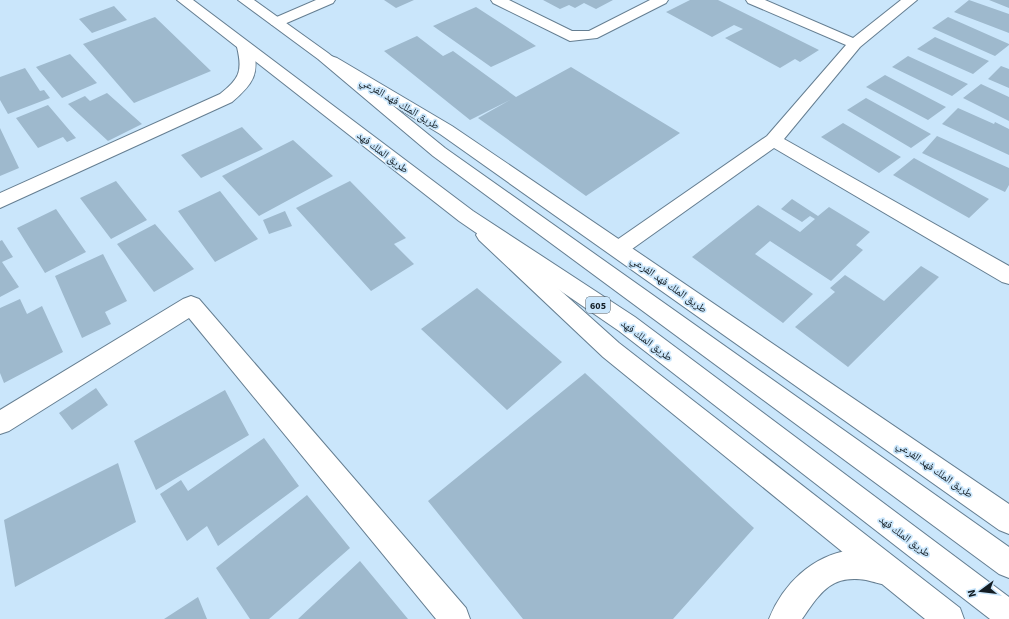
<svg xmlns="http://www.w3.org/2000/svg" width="1009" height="619" font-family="'Source Sans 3','Noto Naskh Arabic',sans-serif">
<rect width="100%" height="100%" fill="#cae6fb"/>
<path fill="#9eb9cd" d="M 384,0 L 414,0 L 396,8 Z
M 543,0 L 613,0 L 596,9 L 584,3 L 575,8 L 569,5 L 560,9 Z
M 690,0 L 718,0 L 819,50 L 800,62 L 795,59 L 780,68 L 725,38 L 743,29 L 734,25 L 712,37 L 666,12 Z
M 969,0 L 1009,14 L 1009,33 L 954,12 Z
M 989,0 L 1009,0 L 1009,8 Z
M 114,6 L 127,20 L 92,33 L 79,19 Z
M 476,7 L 536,46 L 491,67 L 433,26 Z
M 155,17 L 211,71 L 134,103 L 83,44 Z
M 948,17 L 1009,44 L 1009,45 L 995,56 L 932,28 Z
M 417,36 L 443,56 L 453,51 L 516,97 L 571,67 L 680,133 L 586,196 L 478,118 L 510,100 L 470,120 L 384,51 Z
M 935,37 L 989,61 L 973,74 L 917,49 Z
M 70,54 L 97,83 L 62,98 L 36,67 Z
M 908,56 L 968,84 L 952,96 L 892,67 Z
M 1001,66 L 1009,69 L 1009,88 L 988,79 Z
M 25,68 L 40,91 L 44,90 L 50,98 L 8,114 L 0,100 L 0,77 Z
M 885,75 L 946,107 L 928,120 L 866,87 Z
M 981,84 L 1009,97 L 1009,121 L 963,98 Z
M 107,93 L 142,124 L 108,141 L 68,104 L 85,96 L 90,101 Z
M 866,98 L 931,134 L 911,148 L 847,110 Z
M 48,105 L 76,138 L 67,142 L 63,137 L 38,148 L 16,118 Z
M 958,108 L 994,124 L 995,122 L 1009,129 L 1009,155 L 942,124 Z
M 843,123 L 901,157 L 879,173 L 821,137 Z
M 242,127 L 263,149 L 201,178 L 181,155 Z
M 0,128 L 19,168 L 0,176 Z
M 937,136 L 1009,168 L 1009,185 L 1005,192 L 922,153 Z
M 293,140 L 333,176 L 259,216 L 222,176 Z
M 914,158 L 989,199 L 969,218 L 893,175 Z
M 116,181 L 147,220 L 111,239 L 80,198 Z
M 350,181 L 406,238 L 394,244 L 414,264 L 371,291 L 296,208 Z
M 220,191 L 258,239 L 215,262 L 178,211 Z
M 792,199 L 818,216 L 829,207 L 870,232 L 856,245 L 863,250 L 831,281 L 770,241 L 755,254 L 813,294 L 783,323 L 692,257 L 758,205 L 800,232 L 815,219 L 810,216 L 802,222 L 781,209 Z
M 56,209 L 86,252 L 45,273 L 17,228 Z
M 285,211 L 292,226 L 269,234 L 263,220 Z
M 155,224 L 194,269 L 154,292 L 117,244 Z
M 2,240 L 13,257 L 2,262 L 19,287 L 0,297 L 0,241 Z
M 103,254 L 127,301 L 105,312 L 111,324 L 82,338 L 55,276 Z
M 921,266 L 939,277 L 848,367 L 795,327 L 835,292 L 830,288 L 845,275 L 884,301 Z
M 477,288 L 562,362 L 507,410 L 421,329 Z
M 20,299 L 27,314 L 42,306 L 63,352 L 4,383 L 0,373 L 0,308 Z
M 585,373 L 754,528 L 673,619 L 523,619 L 428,501 Z
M 96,388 L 108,405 L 72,430 L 59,413 Z
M 225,390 L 249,435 L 156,490 L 134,441 Z
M 264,438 L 299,486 L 218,546 L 207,526 L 187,541 L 160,494 L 181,480 L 188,491 Z
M 118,463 L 136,522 L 15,587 L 4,520 Z
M 307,495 L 350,548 L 269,619 L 250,619 L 216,568 Z
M 360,561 L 408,619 L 298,619 Z
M 198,597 L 207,619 L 164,619 Z"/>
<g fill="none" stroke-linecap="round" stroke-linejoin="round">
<g stroke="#657e91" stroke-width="2">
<path id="minor" d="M 316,0 L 335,0 L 333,3 L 282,25 L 272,25 L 270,22 L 272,19 Z
M 491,0 L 509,0 L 572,31 L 589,31 L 650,0 L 668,0 L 666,3 L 597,38 L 570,41 L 493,3 Z
M 746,0 L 765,0 L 853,38 L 901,0 L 917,0 L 860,47 L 784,139 L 1009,266 L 1009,284 L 1002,282 L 774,148 L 625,254 L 618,257 L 611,254 L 608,249 L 611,244 L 767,136 L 846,45 L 748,3 Z
M 245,42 L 250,44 L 253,47 C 260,74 253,84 232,102 L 0,208 L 0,193 L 220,94 C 239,79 243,72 237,47 L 240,44 Z
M 191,296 L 199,299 L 466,608 L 470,619 L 436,619 L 189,318 L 9,431 L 0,434 L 0,410 L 183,299 Z
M 850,550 L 866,552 L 896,561 L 900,571 L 896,581 C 883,587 880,583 866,580 C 831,574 820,593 802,619 L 769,619 C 783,584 812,556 850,550 Z"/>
</g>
<g stroke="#657e91" stroke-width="2">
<path id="major" d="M 331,56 L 337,58 L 452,126 L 1009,504 L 1009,534 L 999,530 L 440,134 L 325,64 L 323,61 L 325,58 Z
M 486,228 L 493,230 L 619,343 L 960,608 L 964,619 L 925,619 L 603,357 L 479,240 L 476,235 L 479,230 Z"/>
</g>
<g stroke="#657e91" stroke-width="2">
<path id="highway" d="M 177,0 L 193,0 L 473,211 L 635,317 L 1009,597 L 1009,619 L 990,619 L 619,331 L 459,221 Z
M 238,0 L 254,0 L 328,53 L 445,148 L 1009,547 L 1009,578 L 999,574 L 433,156 L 318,59 Z"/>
</g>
<use href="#minor" fill="#fff" fill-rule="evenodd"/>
<use href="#major" fill="#fff" fill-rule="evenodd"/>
<use href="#highway" fill="#fff" fill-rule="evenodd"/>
</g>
<g text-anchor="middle" stroke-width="3.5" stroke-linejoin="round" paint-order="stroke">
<rect fill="#cae6fb" stroke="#4a5964" stroke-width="1" x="586" y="297" width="24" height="16" rx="3"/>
<g font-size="10" font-weight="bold" fill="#131d24">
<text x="598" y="309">605</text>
</g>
<g font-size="11" fill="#131d24" stroke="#cae6fb">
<text transform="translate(400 103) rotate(31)" y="4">طريق الملك فهد الفرعي</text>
<text transform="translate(383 152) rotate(37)" y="4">طريق الملك فهد</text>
<text transform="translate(669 284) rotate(35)" y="4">طريق الملك فهد الفرعي</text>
<text transform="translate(647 340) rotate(37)" y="4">طريق الملك فهد</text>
<text transform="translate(935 469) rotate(35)" y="4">طريق الملك فهد الفرعي</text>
<text transform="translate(905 536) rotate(37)" y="4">طريق الملك فهد</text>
</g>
</g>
<g transform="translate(981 591) rotate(255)" stroke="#cae6fb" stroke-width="3" paint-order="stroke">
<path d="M0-3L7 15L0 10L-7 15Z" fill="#131d24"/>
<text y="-6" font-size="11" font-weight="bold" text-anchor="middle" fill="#131d24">N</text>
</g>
</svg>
